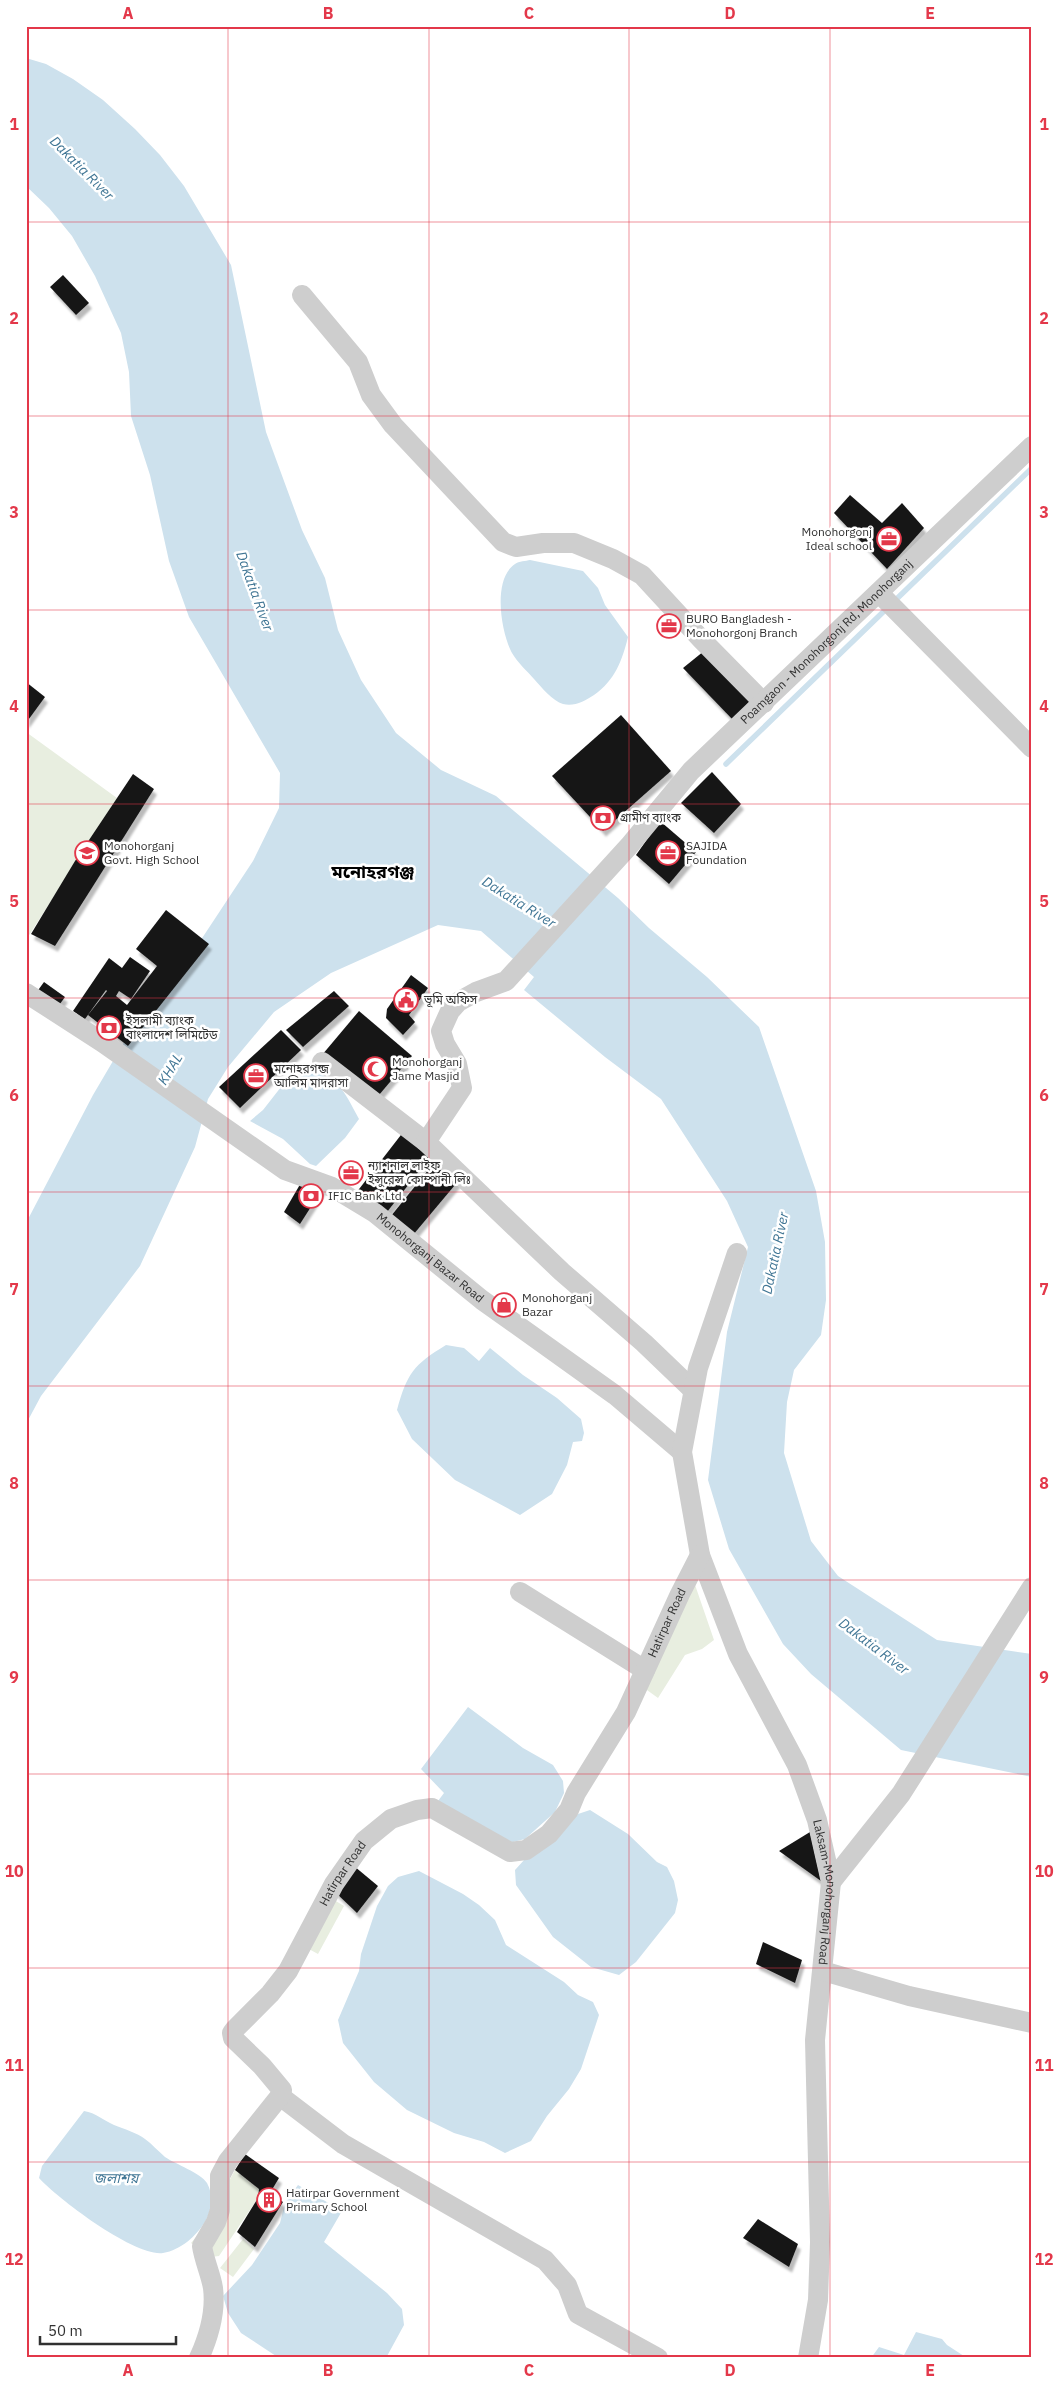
<svg xmlns="http://www.w3.org/2000/svg" width="1058" height="2384" font-family="'IBM Plex Sans','Noto Sans Bengali',sans-serif">
<defs>
<filter id="shadow"><feDropShadow dx="3" dy="5.5" stdDeviation="1" flood-color="#0004"/></filter>
</defs>
<rect width="100%" height="100%" fill="#fff"/>
<path fill="#e8eee0" d="M 26,732 L 117,798 L 26,940 Z
M 693,1579 L 714,1640 L 702,1649 L 685,1655 L 658,1698 L 640,1685 Z
M 331,1898 L 344,1906 L 318,1954 L 307,1948 Z
M 235,2170 L 259,2189 L 258,2198 L 219,2256 L 211,2257 L 191,2243 L 203,2229 Z
M 243,2239 L 254,2249 L 233,2277 L 220,2268 Z"/>
<path fill="#cde1ed" d="M 26,58 L 46,64 L 73,79 L 103,100 L 135,129 L 160,155 L 184,186 L 231,265 L 266,432 L 302,530 L 325,578 L 338,630 L 361,680 L 396,733 L 441,770 L 496,796 L 618,898 L 649,928 L 707,977 L 759,1027 L 816,1191 L 825,1242 L 826,1300 L 821,1335 L 794,1370 L 787,1402 L 784,1453 L 811,1541 L 838,1576 L 937,1640 L 1032,1654 L 1032,1777 L 901,1750 L 811,1674 L 783,1644 L 729,1549 L 708,1480 L 727,1332 L 748,1247 L 727,1201 L 661,1099 L 605,1057 L 524,990 L 534,977 L 481,931 L 438,925 L 331,973 L 274,1012 L 228,1067 L 208,1099 L 195,1147 L 140,1266 L 41,1396 L 26,1424 L 26,1223 L 93,1095 L 123,1044 L 183,967 L 253,861 L 279,808 L 280,773 L 189,617 L 169,561 L 150,475 L 131,416 L 129,372 L 121,333 L 95,276 L 72,236 L 49,208 L 26,186 Z
M 530,560 L 583,571 L 598,588 L 605,605 L 628,637 C 622,661 615,680 594,695 C 585,701 574,707 563,704 C 553,701 541,687 534,679 C 527,671 517,662 512,653 C 501,633 492,579 515,564 C 519,561 526,561 530,560 Z
M 306,1066 C 340,1081 342,1087 359,1119 L 345,1138 L 316,1166 L 310,1164 L 283,1139 L 250,1121 L 263,1110 L 281,1087 Z
M 446,1345 L 464,1348 L 479,1361 L 490,1348 L 523,1375 L 557,1398 L 581,1419 L 584,1433 L 582,1441 L 573,1442 L 567,1465 L 552,1494 L 520,1515 L 455,1480 L 412,1439 L 397,1410 C 407,1374 413,1365 446,1345 Z
M 468,1707 L 523,1748 L 553,1765 L 563,1781 L 564,1793 L 555,1812 L 525,1839 L 513,1842 L 503,1841 L 438,1801 L 444,1793 L 421,1769 Z
M 590,1810 L 628,1834 L 657,1862 L 667,1867 L 674,1881 L 678,1900 L 675,1913 L 636,1962 L 619,1975 L 591,1967 L 553,1937 L 516,1885 L 515,1870 L 525,1859 L 544,1849 L 578,1814 Z
M 419,1871 L 463,1894 L 479,1905 L 495,1920 L 506,1945 L 564,1982 L 578,1995 L 593,2002 L 599,2015 L 581,2069 L 569,2089 L 547,2116 L 531,2141 L 505,2153 L 484,2142 L 454,2133 L 407,2110 L 374,2082 L 343,2043 L 338,2020 L 359,1971 L 361,1954 L 377,1906 L 388,1886 L 398,1877 Z
M 84,2111 C 96,2113 103,2120 114,2125 C 124,2129 137,2133 145,2139 C 152,2144 158,2151 165,2157 C 175,2164 201,2173 207,2183 C 214,2196 212,2210 205,2222 C 196,2236 181,2250 163,2253 C 135,2257 58,2199 39,2178 L 42,2166 Z
M 298,2185 L 342,2211 L 324,2242 L 387,2293 L 402,2309 L 404,2325 L 386,2358 L 279,2358 L 241,2333 L 228,2313 L 223,2296 L 252,2265 L 280,2223 L 285,2203 Z
M 916,2332 L 942,2339 L 947,2345 L 967,2358 L 871,2358 L 879,2347 L 904,2355 Z"/>
<g fill="none" stroke-linecap="round" stroke-linejoin="round">
<path stroke="#cde1ed" stroke-width="5.5" d="M 726,764 L 1032,468"/>
</g>
<path fill="#181818" filter="url(#shadow)" d="M 63,275 L 89,303 L 76,315 L 50,287 Z
M 850,495 L 882,523 L 902,503 L 924,528 L 887,569 L 834,513 Z
M 704,651 L 751,700 L 733,720 L 683,668 Z
M 26,682 L 45,697 L 26,723 Z
M 621,715 L 671,771 L 603,831 L 552,776 Z
M 712,772 L 741,804 L 714,833 L 681,803 Z
M 133,774 L 154,789 L 95,883 L 55,946 L 31,934 L 75,861 Z
M 660,821 L 696,852 L 669,884 L 636,855 Z
M 166,910 L 209,944 L 128,1046 L 88,1015 L 107,991 L 106,990 L 85,1019 L 73,1011 L 109,958 L 122,968 L 130,957 L 150,971 L 131,999 L 119,991 L 116,996 L 127,1005 L 157,966 L 136,949 Z
M 411,975 L 428,988 L 409,1015 L 415,1022 L 403,1035 L 386,1018 L 387,1009 Z
M 44,982 L 65,997 L 57,1008 L 36,993 Z
M 334,991 L 349,1006 L 303,1047 L 286,1030 Z
M 359,1011 L 412,1056 L 379,1095 L 322,1055 Z
M 281,1030 L 301,1050 L 240,1108 L 219,1087 Z
M 404,1131 L 431,1156 L 387,1212 L 356,1193 Z
M 437,1159 L 460,1179 L 413,1235 L 391,1216 Z
M 302,1181 L 323,1188 L 300,1224 L 284,1212 Z
M 810,1832 L 821,1881 L 779,1851 Z
M 354,1866 L 378,1886 L 357,1913 L 334,1891 Z
M 763,1942 L 802,1960 L 795,1983 L 756,1964 Z
M 245,2154 L 279,2178 L 270,2193 L 283,2202 L 255,2247 L 237,2232 L 258,2198 L 259,2189 L 235,2170 Z
M 758,2219 L 798,2244 L 789,2267 L 743,2238 Z"/>
<g fill="none" stroke-linecap="round" stroke-linejoin="round">
<g stroke="#cecece" stroke-width="20">
<path d="M 302,295 L 358,362 L 371,395 L 393,425 L 503,542 L 516,547 L 543,543 L 574,543 L 613,559 L 642,575 L 701,639 L 764,703"/>
<path d="M 879,593 L 1032,748"/>
<path id="s1" d="M 26,993 L 102,1042 L 285,1170 L 332,1187 L 375,1213 L 482,1300 L 615,1395 L 682,1452"/>
<path d="M 322,1062 L 426,1142 L 562,1272 L 644,1343 L 693,1390"/>
<path id="s2" d="M 426,1142 L 462,1088 L 457,1064 L 445,1044 L 441,1031 L 450,1011 L 458,1002 L 476,992 L 506,981 L 629,846 L 691,771 L 1032,446"/>
<path id="s3" d="M 737,1253 L 698,1368 L 682,1452 L 700,1555 L 738,1654 L 797,1765 L 817,1820 L 831,1882 L 815,2040 L 820,2242 L 818,2300 L 808,2358"/>
<path d="M 520,1592 L 645,1670"/>
<path d="M 831,1882 L 901,1794 L 1032,1587"/>
<path d="M 823,1971 L 909,1996 L 1032,2023"/>
<path d="M 280,2096 L 343,2144 L 545,2260 L 567,2285 L 578,2314 L 658,2358"/>
<path id="s4" d="M 199,2358 C 209,2336 216,2312 213,2288 C 211,2275 204,2260 202,2246 L 216,2222 L 220,2210 L 220,2176 L 228,2161 L 280,2096 L 282,2090 L 262,2066 L 233,2038 L 232,2033 L 235,2029 L 270,1994 L 288,1971 L 334,1884 L 364,1841 L 391,1819 L 417,1810 L 432,1808 L 510,1852 L 526,1850 L 549,1834 L 569,1810 L 576,1793 L 626,1712 L 680,1594 L 700,1555"/>
</g>
</g>
<path fill="none" stroke="#e3384a" stroke-width="1" stroke-opacity="0.55" d="M 228,26 L 228,2358M 429,26 L 429,2358M 629,26 L 629,2358M 830,26 L 830,2358M 26,222 L 1032,222M 26,416 L 1032,416M 26,610 L 1032,610M 26,804 L 1032,804M 26,998 L 1032,998M 26,1192 L 1032,1192M 26,1386 L 1032,1386M 26,1580 L 1032,1580M 26,1774 L 1032,1774M 26,1968 L 1032,1968M 26,2162 L 1032,2162"/>
<defs>
<g id="office-ring" transform="scale(1.25)"><circle r="9.5" fill="#fff" stroke="#e3384a" stroke-width="1.5"/><path d="M-6-3h4V-5.5h4V-3h4V5H-6ZM-1-4.5V-3h2v-1.5ZM-6 0V1H6V0Z" fill="#e3384a"/></g>
<g id="bank-ring" transform="scale(1.25)"><circle r="9.5" fill="#fff" stroke="#e3384a" stroke-width="1.5"/><path d="M-6-4H6V4H-6ZM0-2.3a2.3 2.3 0 1 0 0 4.6a2.3 2.3 0 1 0 0-4.6Z" fill="#e3384a"/></g>
<g id="university-ring" transform="scale(1.25)"><circle r="9.5" fill="#fff" stroke="#e3384a" stroke-width="1.5"/><path d="M0-5L7-2L0 1L-7-2ZM-4 1L0 2.5L4 1V4Q0 6-4 4Z" fill="#e3384a"/></g>
<g id="civic-ring" transform="scale(1.25)"><circle r="9.5" fill="#fff" stroke="#e3384a" stroke-width="1.5"/><path d="M-.6-6.5H3V-4.5H.6V-3L4-1V1h2V6H-6V1h2V-1L-.6-3ZM-1.2 2.5V6h2.4V2.5Z" fill="#e3384a"/></g>
<g id="mosque-ring" transform="scale(1.25)"><circle r="9.5" fill="#fff" stroke="#e3384a" stroke-width="1.5"/><path d="M3.5-4.9A6 6 0 1 0 3.5 4.9A5 5 0 1 1 3.5-4.9Z" fill="#e3384a"/></g>
<g id="shop-ring" transform="scale(1.25)"><circle r="9.5" fill="#fff" stroke="#e3384a" stroke-width="1.5"/><path d="M-5-2.5h2.3a2.7 3.5 0 0 1 5.4 0H5L5.5 6h-11ZM-1.5-2.5h3a1.5 2.3 0 0 0-3 0Z" fill="#e3384a"/></g>
<g id="building-ring" transform="scale(1.25)"><circle r="9.5" fill="#fff" stroke="#e3384a" stroke-width="1.5"/><path d="M-4-6H4V6H1V3H-1V6H-4ZM-2.5-4.3h1.7v1.8h-1.7ZM.8-4.3h1.7v1.8H.8ZM-2.5-1h1.7V.8h-1.7ZM.8-1h1.7V.8H.8Z" fill="#e3384a"/></g>
</defs>
<g fill-rule="evenodd">
<use href="#office-ring" x="889" y="539"/>
<use href="#office-ring" x="669" y="626"/>
<use href="#bank-ring" x="603" y="818"/>
<use href="#university-ring" x="87" y="853"/>
<use href="#office-ring" x="668" y="853"/>
<use href="#civic-ring" x="406" y="1000"/>
<use href="#bank-ring" x="109" y="1028"/>
<use href="#mosque-ring" x="375" y="1069"/>
<use href="#office-ring" x="256" y="1076"/>
<use href="#office-ring" x="351" y="1173"/>
<use href="#bank-ring" x="311" y="1196"/>
<use href="#shop-ring" x="504" y="1305"/>
<use href="#building-ring" x="269" y="2200"/>
</g>
<g text-anchor="middle" stroke-width="5" stroke-linejoin="round" paint-order="stroke">
<g font-size="12" fill="#313131" stroke="#fff" text-anchor="start">
<text x="872" y="536" text-anchor="end">Monohorgonj<tspan x="872" dy="14">Ideal school</tspan></text>
<text x="686" y="623">BURO Bangladesh -<tspan x="686" dy="14">Monohorgonj Branch</tspan></text>
<text x="620" y="822">গ্রামীণ ব্যাংক</text>
<text x="104" y="850">Monohorganj<tspan x="104" dy="14">Govt. High School</tspan></text>
<text x="686" y="850">SAJIDA<tspan x="686" dy="14">Foundation</tspan></text>
<text x="424" y="1004">ভূমি অফিস</text>
<text x="126" y="1025">ইসলামী ব্যাংক<tspan x="126" dy="14">বাংলাদেশ লিমিটেড</tspan></text>
<text x="392" y="1066">Monohorganj<tspan x="392" dy="14">Jame Masjid</tspan></text>
<text x="274" y="1073">মনোহরগন্জ<tspan x="274" dy="14">আলিম মাদরাসা</tspan></text>
<text x="368" y="1170">ন্যাশনাল লাইফ<tspan x="368" dy="14">ইন্সুরেন্স কোম্পানী লিঃ</tspan></text>
<text x="328" y="1200">IFIC Bank Ltd.</text>
<text x="522" y="1302">Monohorganj<tspan x="522" dy="14">Bazar</tspan></text>
<text x="286" y="2197">Hatirpar Government<tspan x="286" dy="14">Primary School</tspan></text>
</g>
<g font-size="12" fill="#313131" stroke="#fff">
<text dy="4" stroke="none"><textPath href="#s2" startOffset="680">Poamgaon - Monohorgonj Rd, Monohorganj</textPath></text>
<text dy="4" stroke="none"><textPath href="#s1" startOffset="485">Monohorganj Bazar Road</textPath></text>
<text dy="4" stroke="none"><textPath href="#s4" startOffset="1062">Hatirpar Road</textPath></text>
<text dy="4" stroke="none"><textPath href="#s4" startOffset="569">Hatirpar Road</textPath></text>
<text dy="4" stroke="none"><textPath href="#s3" startOffset="675">Laksam-Monohorganj Road</textPath></text>
</g>
<g font-size="14" font-style="italic" fill="#3f7594" stroke="#fff">
<text transform="translate(82 168) rotate(45)" y="5">Dakatia River</text>
<text transform="translate(255 591) rotate(70)" y="5">Dakatia River</text>
<text transform="translate(519 902) rotate(32)" y="5">Dakatia River</text>
<text transform="translate(170 1069) rotate(-59)" y="5">KHAL</text>
<text transform="translate(775 1253) rotate(-78)" y="5">Dakatia River</text>
<text transform="translate(874 1646) rotate(37)" y="5">Dakatia River</text>
<text x="116" y="2183">জলাশয়</text>
</g>
<g font-size="18" font-weight="bold" fill="#000" stroke="#fff">
<text x="373" y="878">মনোহরগঞ্জ</text>
</g>
</g>
<rect width="1058" height="2384" fill="none" stroke="#ffffff" stroke-width="55"/>
<path d="M40 2336v8h136v-8" fill="none" stroke="#313131" stroke-width="2.5"/>
<text x="48" y="2336" font-size="15" fill="#313131" stroke="#ffffff" stroke-width="4" paint-order="stroke">50 m</text>
<rect x="28" y="28" width="1002" height="2328" fill="none" stroke="#e3384a" stroke-width="2"/>
<g font-size="16" text-anchor="middle" font-weight="bold" fill="#e3384a">
<text x="128" y="19">A</text>
<text x="328" y="19">B</text>
<text x="529" y="19">C</text>
<text x="730" y="19">D</text>
<text x="930" y="19">E</text>
<text x="14" y="130">1</text>
<text x="1044" y="130">1</text>
<text x="14" y="324">2</text>
<text x="1044" y="324">2</text>
<text x="14" y="518">3</text>
<text x="1044" y="518">3</text>
<text x="14" y="712">4</text>
<text x="1044" y="712">4</text>
<text x="14" y="907">5</text>
<text x="1044" y="907">5</text>
<text x="14" y="1101">6</text>
<text x="1044" y="1101">6</text>
<text x="14" y="1295">7</text>
<text x="1044" y="1295">7</text>
<text x="14" y="1489">8</text>
<text x="1044" y="1489">8</text>
<text x="14" y="1683">9</text>
<text x="1044" y="1683">9</text>
<text x="14" y="1877">10</text>
<text x="1044" y="1877">10</text>
<text x="14" y="2071">11</text>
<text x="1044" y="2071">11</text>
<text x="14" y="2265">12</text>
<text x="1044" y="2265">12</text>
<text x="128" y="2376">A</text>
<text x="328" y="2376">B</text>
<text x="529" y="2376">C</text>
<text x="730" y="2376">D</text>
<text x="930" y="2376">E</text>
</g>
</svg>
